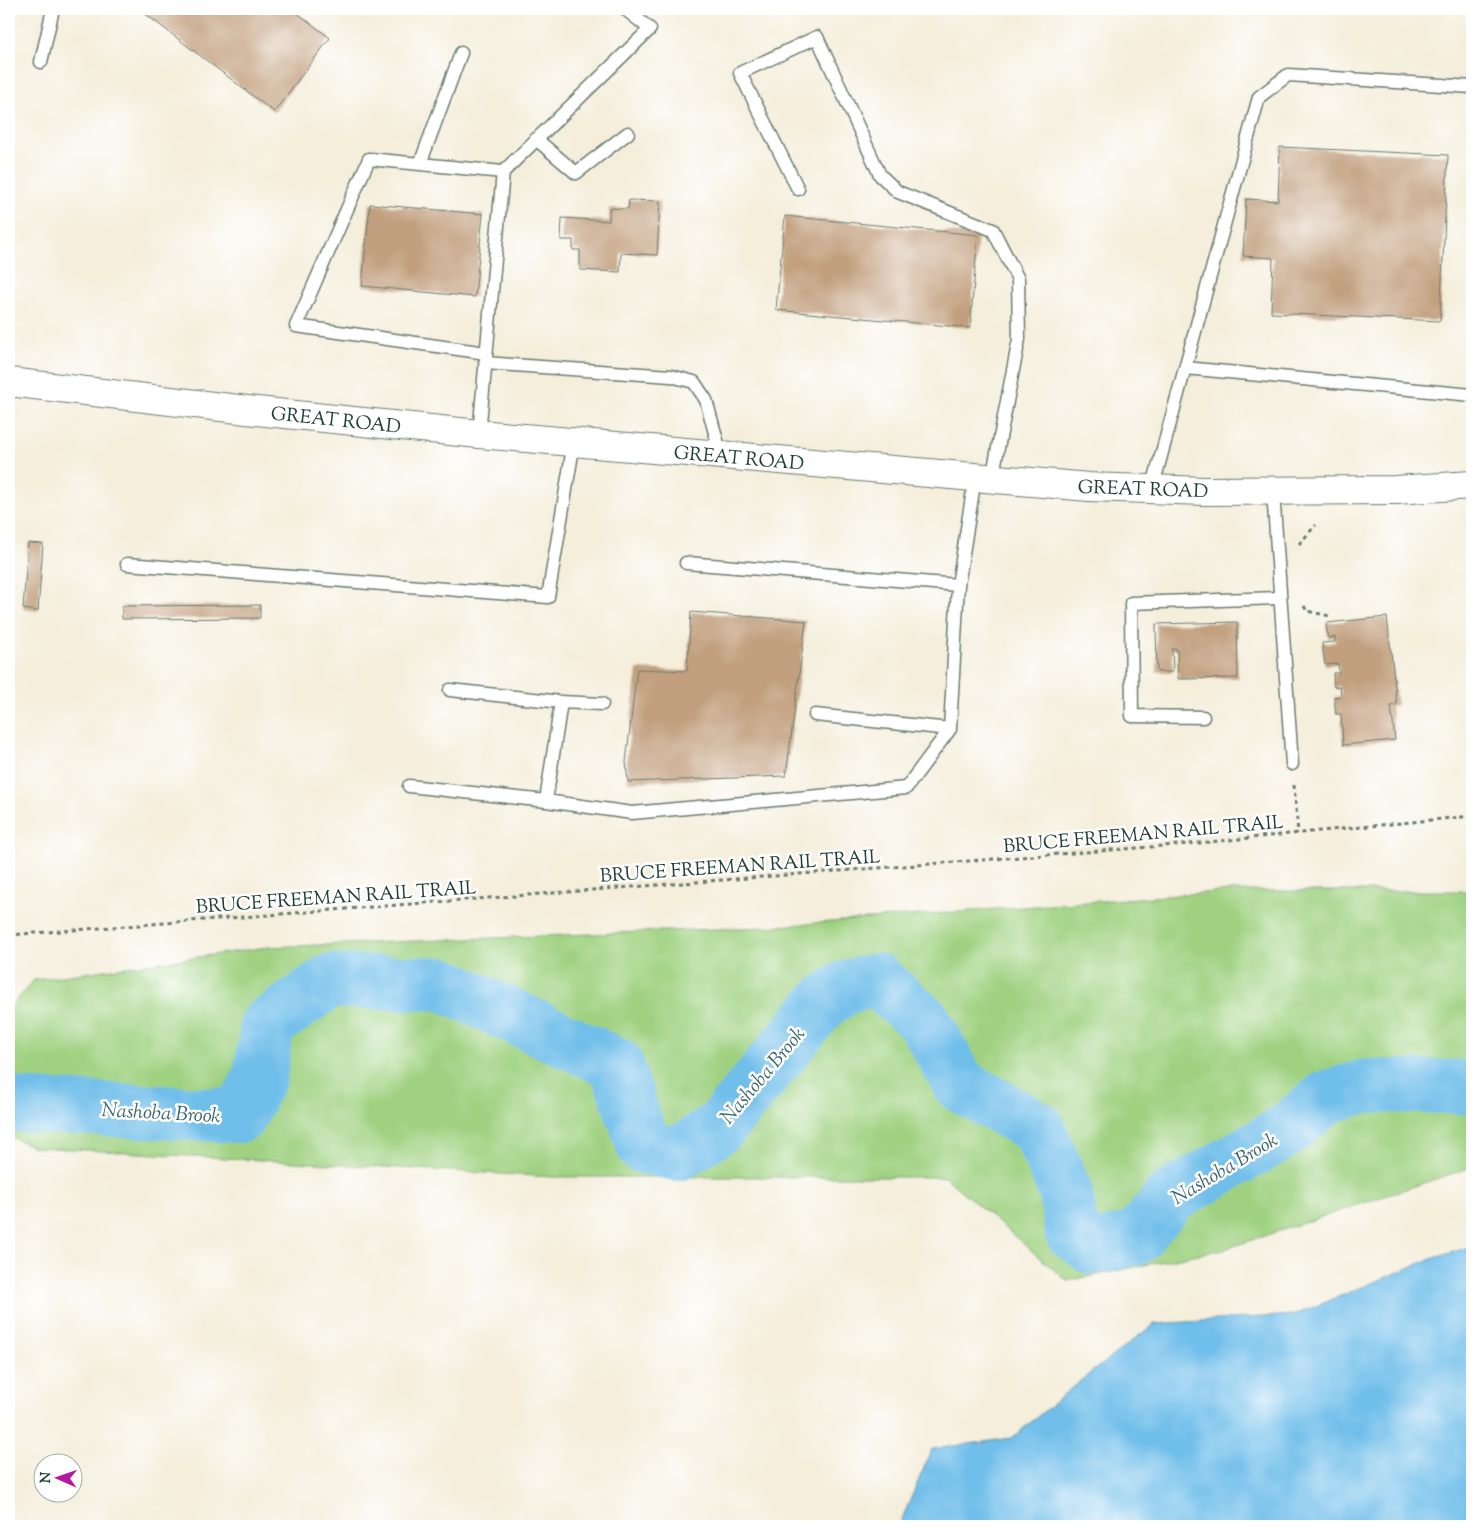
<svg xmlns="http://www.w3.org/2000/svg" width="1481" height="1535" font-family="'Sorts Mill Goudy',serif">
<rect width="100%" height="100%" fill="#fff"/>
<filter id="ink" filterUnits="userSpaceOnUse"><feTurbulence type="fractalNoise" baseFrequency=".02" numOctaves="2"/><feDisplacementMap in="SourceGraphic" scale="10" xChannelSelector="R" yChannelSelector="G"/><feConvolveMatrix kernelMatrix="1 2 1 2 8 2 1 2 1" color-interpolation-filters="sRGB"/></filter>
<filter id="wash" filterUnits="userSpaceOnUse"><feTurbulence type="fractalNoise" baseFrequency=".0096" numOctaves="4" result="noise"/><feDisplacementMap in="SourceGraphic" scale="20" xChannelSelector="R" yChannelSelector="G"/><feGaussianBlur stdDeviation="1.12" result="paint"/><feColorMatrix in="noise" values="0 0 0 0 0 0 0 0 0 0 0 0 0 0 0 0 0 1.4 0 .05"/><feComposite in="paint" operator="in"/></filter>
<g filter="url(#wash)">
<rect width="100%" height="100%" fill="#f4eedb"/>
<path fill="#9fd180" stroke="#5f875a" d="M 1229,891 L 1472,891 L 1472,1167 L 1228,1248 L 1067,1281 L 945,1177 L 554,1177 L 34,1147 L 9,1136 L 9,1009 L 34,980 L 268,947 L 765,927 Z"/>
<path fill="#70beea" stroke="#487e8f" d="M 1472,1246 L 1472,1526 L 899,1526 L 932,1449 L 1012,1438 L 1080,1381 L 1154,1324 L 1294,1315 L 1428,1260 Z"/>
<g fill="none" stroke-linecap="round" stroke-linejoin="round">
<path stroke="#70beea" stroke-width="54" d="M 9,1103 L 12,1105 L 240,1116 L 260,1077 L 267,1025 L 330,981 L 443,984 L 616,1064 L 644,1147 L 678,1154 L 719,1128 L 823,1003 L 846,987 L 877,980 L 924,1021 L 960,1085 L 1038,1128 L 1066,1193 L 1072,1233 L 1093,1248 L 1136,1238 L 1172,1196 L 1286,1131 L 1327,1097 L 1366,1086 L 1472,1087"/>
</g>
<g id="blocks">
<path fill="#c2a07f" d="M 139,9 L 292,9 L 330,38 L 274,112 Z
M 1280,147 L 1448,155 L 1440,321 L 1271,313 L 1273,258 L 1243,256 L 1246,199 L 1278,201 Z
M 629,200 L 660,201 L 657,255 L 621,253 L 620,272 L 580,270 L 580,250 L 573,250 L 573,240 L 561,240 L 562,218 L 609,221 L 609,208 L 628,209 Z
M 370,204 L 483,214 L 475,297 L 362,286 Z
M 785,216 L 978,235 L 970,328 L 776,310 Z
M 28,543 L 43,544 L 38,611 L 23,609 Z
M 260,605 L 260,618 L 122,619 L 122,606 Z
M 691,612 L 806,621 L 786,776 L 628,782 L 626,762 L 637,669 L 687,671 Z
M 1387,617 L 1397,705 L 1391,706 L 1395,740 L 1343,745 L 1341,714 L 1336,714 L 1334,697 L 1341,696 L 1340,686 L 1334,687 L 1333,673 L 1339,673 L 1338,664 L 1325,665 L 1322,643 L 1335,642 L 1335,637 L 1328,638 L 1326,623 Z
M 1237,622 L 1238,678 L 1178,679 L 1177,649 L 1172,649 L 1173,672 L 1157,672 L 1156,624 Z"/>
</g>
</g>
<g filter="url(#ink)">
<use href="#blocks" fill-opacity="0" stroke="#6a7b6e" stroke-width="1"/>
<g fill="none" stroke-linecap="round" stroke-linejoin="round">
<g stroke="#6a7b6e" stroke-width="15">
<path id="lane" d="M 41,62 L 53,9
M 536,139 L 576,173 L 628,133
M 420,164 L 461,53
M 503,172 L 650,29 L 625,9
M 798,189 L 740,73 L 817,37 L 880,175 L 898,192 L 993,230 L 1018,279 L 1019,339 L 992,479
M 485,363 L 671,376 L 694,382 L 706,400 L 721,455
M 1185,368 L 1472,395
M 479,434 L 503,172 L 369,159 L 296,326 L 486,353
M 1152,489 L 1259,97 L 1288,75 L 1472,87
M 1273,491 L 1292,764
M 686,563 L 958,585
M 127,564 L 548,597 L 574,442
M 450,690 L 561,702 L 546,801 L 632,813 L 906,788 L 950,729
M 561,702 L 602,704
M 815,715 L 950,729 L 958,585 L 975,478
M 1203,717 L 1132,716 L 1131,603 L 1280,598
M 409,786 L 546,801"/>
</g>
<g stroke="#6a7b6e" stroke-width="30">
<path id="secondary" d="M 9,382 L 247,410 L 479,434 L 1089,487 L 1205,491 L 1395,490 L 1472,485"/>
</g>
<path stroke="#6a7b6e" stroke-width="3" stroke-dasharray="4 4" stroke-linecap="butt" d="M 1299,544 L 1316,525
M 1304,606 L 1307,611 L 1330,616
M 1294,785 L 1298,833
M 9,935 L 1189,844 L 1472,816"/>
<use href="#lane" stroke="#fff" stroke-width="12"/>
<use href="#secondary" stroke="#fff" stroke-width="28"/>
</g>
</g>
<g text-anchor="middle" stroke-width="5" stroke-linejoin="round" paint-order="stroke">
<g font-size="19" fill="#1f3d34" stroke="#fff">
<text transform="translate(336 419) rotate(6)" y="7">GREAT ROAD</text>
<text transform="translate(739 457) rotate(5)" y="7">GREAT ROAD</text>
<text transform="translate(1143 488) rotate(2)" y="7">GREAT ROAD</text>
<text transform="translate(1143 833) rotate(-5)" y="7">BRUCE FREEMAN RAIL TRAIL</text>
<text transform="translate(740 865) rotate(-4)" y="7">BRUCE FREEMAN RAIL TRAIL</text>
<text transform="translate(336 896) rotate(-4)" y="7">BRUCE FREEMAN RAIL TRAIL</text>
</g>
<g font-size="20" font-style="italic" fill="#37646b" stroke="#fff">
<text transform="translate(762 1075) rotate(-50)" y="7">Nashoba Brook</text>
<text transform="translate(161 1112) rotate(3)" y="7">Nashoba Brook</text>
<text transform="translate(1224 1168) rotate(-31)" y="7">Nashoba Brook</text>
</g>
</g>
<rect width="1481" height="1535" fill="none" stroke="#fff" stroke-width="30"/>
<g transform="translate(58 1478) rotate(272)"><circle r="24" fill="#ffffff" stroke="#a5b1ae"/>
<path d="M0-4L9 19L0 12L-9 19Z" fill="#b5179e"/>
<text y="-8" font-size="14" font-weight="bold" text-anchor="middle" fill="#1f3d34">N</text>
</g>
</svg>
